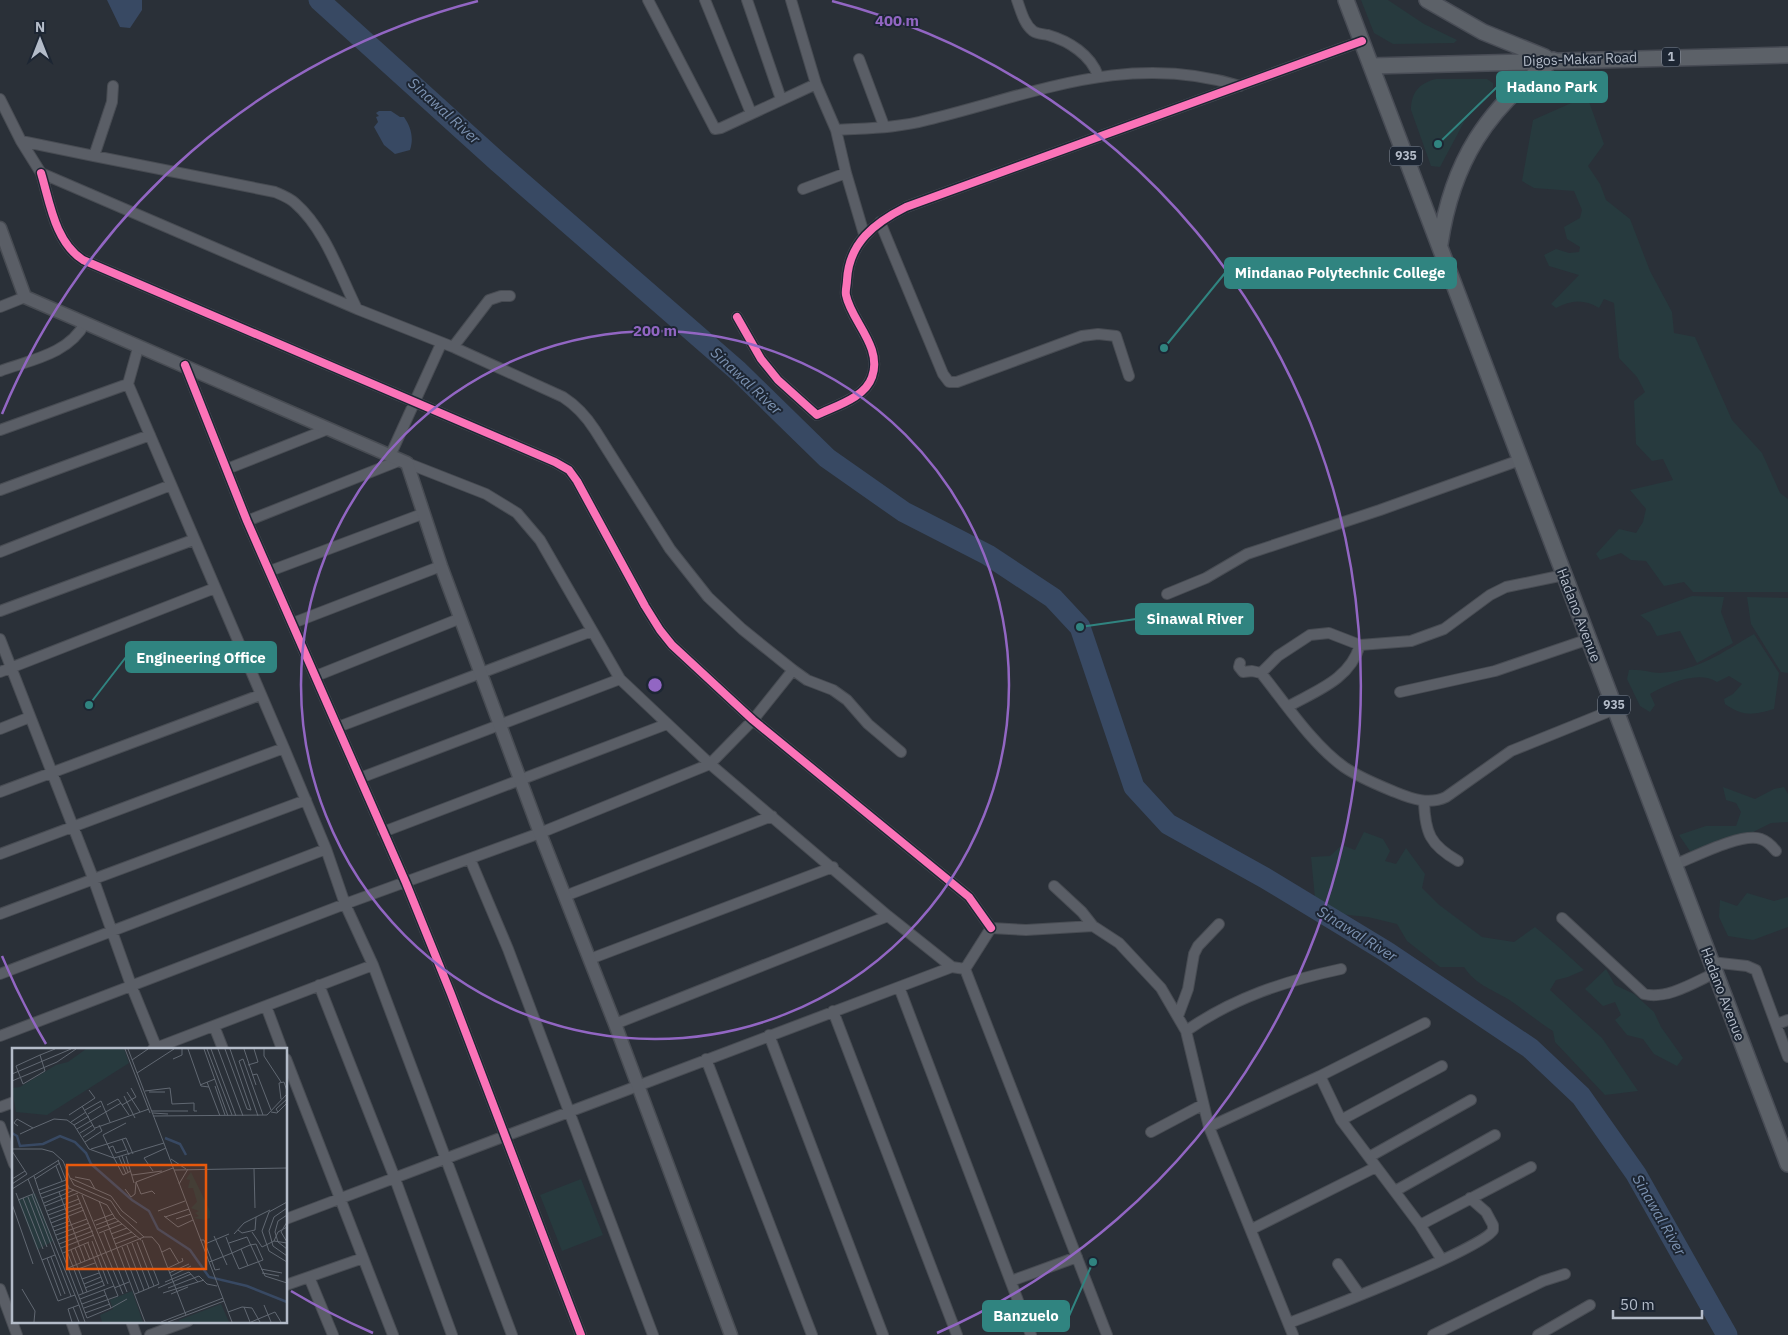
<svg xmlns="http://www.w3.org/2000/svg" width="1788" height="1335" font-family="'IBM Plex Sans',sans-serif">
<rect width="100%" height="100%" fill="#2a3038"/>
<path fill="#273a3e" d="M 1361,0 L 1388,0 L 1424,24 L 1457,40 L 1454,43 L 1393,44 L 1374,33 Z
M 1436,79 L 1487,79 L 1493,83 L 1493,88 L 1464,122 L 1440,167 L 1431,166 L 1411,110 C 1411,93 1419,83 1436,79 Z
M 1587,96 L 1604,144 L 1588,166 L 1600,184 L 1606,200 L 1630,219 L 1650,271 L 1672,312 L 1674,333 L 1695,337 L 1732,420 L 1762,453 L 1780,493 L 1788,499 L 1788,592 L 1693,592 L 1684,582 L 1664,586 L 1646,561 L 1631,560 L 1621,553 L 1600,560 L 1596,554 L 1619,529 L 1636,533 L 1643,522 L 1646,509 L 1630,490 L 1673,480 L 1663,459 L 1652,461 L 1636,444 L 1634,401 L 1645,392 L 1637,377 L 1619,358 L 1614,303 L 1604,299 L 1599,308 C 1584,299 1571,300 1556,308 L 1551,304 L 1579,275 L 1549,266 L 1544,255 L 1556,249 L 1569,253 L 1579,252 L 1580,247 L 1567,239 L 1564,227 L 1580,218 L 1582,210 L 1574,191 L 1534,188 L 1522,181 L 1533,120 Z
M 1692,596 L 1724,597 L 1721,612 L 1733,643 L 1697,663 L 1680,631 L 1657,636 L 1650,623 L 1640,615 Z
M 1747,597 L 1788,598 L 1788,673 L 1781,672 L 1751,624 Z
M 1754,634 L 1779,673 L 1774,709 C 1753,715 1744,717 1725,704 L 1724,699 L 1733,694 L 1742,684 L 1729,676 L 1717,682 C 1698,670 1668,684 1650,694 L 1655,705 L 1650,712 L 1640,706 L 1627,679 L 1629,670 C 1641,669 1651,673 1660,673 C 1700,670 1721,653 1754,634 Z
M 1723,787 L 1755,799 L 1774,789 L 1784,787 L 1788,794 L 1788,822 L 1771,823 L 1745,836 L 1692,854 L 1679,835 L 1706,826 L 1736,826 L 1741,812 L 1736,803 L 1726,800 Z
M 1364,832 L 1383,839 L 1390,851 L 1385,861 L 1396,864 L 1406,848 L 1425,874 L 1422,888 L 1438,904 L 1482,937 L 1514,942 L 1535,927 L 1561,949 L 1584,970 L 1568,977 L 1556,980 L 1550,990 L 1602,1038 L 1638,1091 L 1605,1095 L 1555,1042 L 1553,1031 C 1537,1021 1523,1009 1508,999 C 1491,989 1475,984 1464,967 L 1440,967 L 1407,941 L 1397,924 L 1368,917 L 1339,914 L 1315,898 L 1311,857 L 1330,856 L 1342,845 L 1355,850 Z
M 1747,893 L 1774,901 L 1788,897 L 1788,927 L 1753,940 L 1728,936 L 1719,917 L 1720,900 L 1737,906 Z
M 1606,969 L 1615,985 L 1634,994 L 1654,1012 L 1661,1027 L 1683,1058 L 1677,1066 L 1654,1054 L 1643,1039 L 1627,1035 L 1615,1020 L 1621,1015 L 1615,1002 L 1603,1006 L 1585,989 Z
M 581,1179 L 603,1235 L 562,1251 L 540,1195 Z"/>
<path fill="#384963" d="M 107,0 L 142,0 L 142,10 L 130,28 L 120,27 Z
M 379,111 L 391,111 L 400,117 L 404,117 C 411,127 414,138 410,150 L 395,154 L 384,145 L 374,127 L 378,122 L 376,117 L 379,116 L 376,113 Z"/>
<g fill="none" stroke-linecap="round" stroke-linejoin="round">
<path stroke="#384963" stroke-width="21" d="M 319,0 L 498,162 L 738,371 L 827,458 L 904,512 L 988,555 L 1053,598 L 1080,627 L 1134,787 L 1168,824 L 1265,878 L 1387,952 L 1530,1048 L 1581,1096 L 1636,1174 L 1727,1335"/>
<g stroke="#484c53" stroke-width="12">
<path id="minor" d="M 648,0 L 715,129 L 721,128 L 816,84
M 705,0 L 751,113
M 747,0 L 781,99
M 791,0 L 816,84 L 836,130 L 846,173 L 864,234
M 1017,0 C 1021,11 1024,24 1033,31 C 1037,34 1043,34 1048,35 C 1069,41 1091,55 1098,76
M 859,59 L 884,126
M 0,99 L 21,141 L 41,173 L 357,309 L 453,347 L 563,397 C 577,406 586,416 595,430 L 670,549 L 708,597 L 742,629 L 793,670 L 807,680 L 833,690 L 847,700 L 868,724 L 901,752
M 836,130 C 867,128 898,128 927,120 C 1034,94 1128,51 1240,86
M 21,141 L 94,156 L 112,102 L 113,86
M 94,156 L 275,192 C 282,195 290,198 295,203 C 325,229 340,275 357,309
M 41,173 C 50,203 55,242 83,260 C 241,326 397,396 555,462 L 569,470 L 577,481 L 645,606 L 660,630 L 672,645 L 753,720 L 969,897 L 991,928
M 803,189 L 846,173
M 880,222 L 943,374 L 949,382 L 957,382 L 1082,336 L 1098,334 L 1116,336 L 1129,376
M 0,307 L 25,297
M 737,317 L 761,359 L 778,380 L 817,415 C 835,406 865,398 872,377 C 883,347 851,321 846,295 C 845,291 847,285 847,280 C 849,243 874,223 906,207 L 1362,41
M 453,347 L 489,300 L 501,296 L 510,296
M 185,365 L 247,521 L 406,883 L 451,994 L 581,1335
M 0,371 C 30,360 69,354 85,323
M 128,384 L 284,748 L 326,849 L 345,904 L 373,965 L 512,1335
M 0,430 L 128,384 L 138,348
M 390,456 L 441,344
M 407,463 L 486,494 L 517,513 L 540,540 L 620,679 L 710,764 L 888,916 L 952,967
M 227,469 L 328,429
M 0,490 L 150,435
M 247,521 L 401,460
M 0,552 L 171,485
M 270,571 L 422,514
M 1167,594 L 1206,578 L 1247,554 L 1380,510 L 1520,460
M 0,611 L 193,540
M 293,623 L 441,566
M 0,639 L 93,878 L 131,985 L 157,1049
M 1240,663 L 1239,667 L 1243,672 L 1252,671 L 1261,673 C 1285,703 1313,745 1344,767 C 1360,778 1378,785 1395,792 C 1412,799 1429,805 1446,797 L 1511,751 L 1615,709
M 0,672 L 215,588
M 1261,673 L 1278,656 L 1310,635 L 1329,633 L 1360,645 L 1411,641 L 1444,629 L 1490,595 L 1506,587 L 1564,575
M 316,676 L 461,618
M 1400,692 L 1495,671 L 1589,639
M 1289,706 C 1318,690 1350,679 1360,645
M 338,727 L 592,631
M 0,729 L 30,717
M 360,778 L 620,679
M 0,792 L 260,695
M 1424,801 C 1425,833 1430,845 1458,861
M 383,832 L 667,724
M 0,854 L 284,748
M 470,859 L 508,949 L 653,1335
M 1674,865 C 1694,857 1742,832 1761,839 C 1767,841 1772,846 1776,851
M 1054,886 L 1082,912 L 1093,926
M 565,896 L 772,816
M 0,914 L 306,800
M 1562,918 L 1644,994 C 1667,1000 1695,982 1715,973
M 590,959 L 833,867
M 1711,962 L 1747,966 L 1756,970 L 1788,1057
M 965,969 L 991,928 L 1026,930 L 1093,926 L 1119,943 L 1161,988 L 1186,1031 L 1209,1127 L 1293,1335
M 965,969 L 1107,1335
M 0,974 L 326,849
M 319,985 L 394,1176 L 452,1335
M 899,987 L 1031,1335
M 266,1006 L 282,1049
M 833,1011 L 957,1335
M 1178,1016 L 1188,989 L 1194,954 L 1198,946 L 1219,924
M 615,1024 L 888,916
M 1777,1024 L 1788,1020
M 214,1026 L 223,1049
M 1186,1031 C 1233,998 1285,981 1341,969
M 769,1035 L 883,1335
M 0,1036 L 345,904 L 540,833 L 710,764 L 753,720 L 793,670
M 153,1049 L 373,965
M 286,1059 L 393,1335
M 706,1059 L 812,1335
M 1320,1076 L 1425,1023
M 0,1107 L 14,1102
M 1341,1120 L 1442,1066
M 0,1126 L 14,1164
M 1209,1127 L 1320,1076 L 1341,1120 L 1420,1225 L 1442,1260
M 1151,1132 L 1202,1105
M 1369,1157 L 1471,1100
M 1395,1191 L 1495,1135
M 286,1219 L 899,987 L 952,967 L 965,969
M 1420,1225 L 1531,1167
M 1252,1229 L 1376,1167
M 1338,1264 L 1359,1294
M 309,1277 L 333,1335
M 1011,1281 L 1077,1257
M 286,1285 L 363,1258
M 0,1289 L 17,1335
M 71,1321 L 76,1335
M 131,1321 L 136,1335
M 1289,1323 C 1318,1312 1485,1248 1493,1230 L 1493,1225 L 1486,1212 L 1470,1198
M 150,1335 L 188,1321
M 1433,1335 L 1543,1281 L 1565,1274
M 1538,1335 L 1590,1305"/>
</g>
<g stroke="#484c53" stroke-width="15">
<path id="tertiary" d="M 0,228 L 25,297 L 407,463 L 441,566 L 540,833 L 615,1024 L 731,1335"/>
</g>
<g stroke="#484c55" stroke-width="18">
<path id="primary" d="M 1346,0 L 1788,1164
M 1427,0 L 1483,32 L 1545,57
M 1371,66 L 1788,55
M 1440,244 C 1452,162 1487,108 1553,60"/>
</g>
<use href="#minor" stroke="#5a5e66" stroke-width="10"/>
<use href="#tertiary" stroke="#5a5e66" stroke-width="12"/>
<use href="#primary" stroke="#5c6168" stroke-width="15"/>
<g stroke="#1d2633" stroke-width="11">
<path id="cycleway" d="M 41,173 C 50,203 55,242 83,260 C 241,326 397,396 555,462 L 569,470 L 577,481 L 645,606 L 660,630 L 672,645 L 753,720 L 969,897 L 991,928
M 737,317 L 761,359 L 778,380 L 817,415 C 835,406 865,398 872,377 C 883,347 851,321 846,295 C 845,291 847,285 847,280 C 849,243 874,223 906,207 L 1362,41
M 185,365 L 247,521 L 406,883 L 451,994 L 581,1335"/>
</g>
<use href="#cycleway" stroke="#fb73b8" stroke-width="8"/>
</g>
<g fill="none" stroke="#9266c3" stroke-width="2.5">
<circle cx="655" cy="685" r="354"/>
<path d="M373 1333A707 707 0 0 1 291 1291M46 1044A707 707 0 0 1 2 956M2 414A707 707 0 0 1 478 1M832 1A707 707 0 0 1 937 1333"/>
</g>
<g text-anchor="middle" stroke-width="4" stroke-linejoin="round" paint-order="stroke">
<g fill="#1d2633" stroke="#878f9c" stroke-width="1">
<rect x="1662" y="47.5" width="18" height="19" rx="4"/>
<rect x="1390" y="146.5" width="32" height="19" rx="4"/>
<rect x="1598" y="695.5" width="32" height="19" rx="4"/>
</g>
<g font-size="12" font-weight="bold" fill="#b4bcc9">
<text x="1671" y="61">1</text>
<text x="1406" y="160">935</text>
<text x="1614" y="709">935</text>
</g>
<g font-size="14" fill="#b4bcc9" stroke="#1d2633">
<text transform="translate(1580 59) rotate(-2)" y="5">Digos-Makar Road</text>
<text transform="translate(1579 615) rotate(69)" y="5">Hadano Avenue</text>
<text transform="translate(1723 994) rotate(69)" y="5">Hadano Avenue</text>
</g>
<g font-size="15" font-style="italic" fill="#7c92b1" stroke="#1d2633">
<text transform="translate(444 111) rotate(42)" y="5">Sinawal River</text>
<text transform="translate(746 381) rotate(43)" y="5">Sinawal River</text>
<text transform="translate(1357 934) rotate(32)" y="5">Sinawal River</text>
<text transform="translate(1659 1215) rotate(60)" y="5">Sinawal River</text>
</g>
</g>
<g transform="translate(12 1048)">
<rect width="275" height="275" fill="#2a3038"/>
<path d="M 74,1 L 112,1 L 117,15 L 35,67 L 4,64 L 0,40 L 8,39 L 44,17 L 56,14 ZM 179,124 L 198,163 L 198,170 L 193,172 L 182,170 L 187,168 L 183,165 L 187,163 L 179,160 L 185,154 L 181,140 L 176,140 L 178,132 L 174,131 ZM 23,145 L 41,193 L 25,202 L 6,152 ZM 120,243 L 131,274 L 90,274 L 88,267 L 101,261 L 98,252 ZM 209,256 L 217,274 L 168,274 L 167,272 Z" fill="#273a3e"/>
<path fill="none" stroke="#384963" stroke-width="2.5" d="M 0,85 L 5,88 L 8,98 L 31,96 L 48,88 L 63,94 L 74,105 L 79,116 L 120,152 L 137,163 L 146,181 L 178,202 L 197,229 L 235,238 L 275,254M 153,90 L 168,96 L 174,107"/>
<path fill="none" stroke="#616872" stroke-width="1" d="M 113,1 L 138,65M 116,1 L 220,274M 176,1 L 189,38 L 197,39M 192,1 L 216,68M 195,1 L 220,67M 199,1 L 224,68M 206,1 L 231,68M 213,1 L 235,61 L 239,62 L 218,1M 232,1 L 244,37M 252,1 L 252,8 L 269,34M 28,7 L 33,23 L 11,36 L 4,18 L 28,7 L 43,1M 161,11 L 170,7 L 170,1M 120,12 L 136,1M 236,17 L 246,14 L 242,1M 125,25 L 162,1M 0,26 L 59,1M 240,27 L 245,26 L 259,62M 0,33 L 45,14 L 64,1M 195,34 L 208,68M 188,37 L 203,31M 203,38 L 213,67M 133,43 L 158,40 L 160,56 L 182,55 L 182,63 L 185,63M 115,44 L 128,64M 137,44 L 153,44M 112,48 L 123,70M 269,51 L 267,35 L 272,34 L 275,43M 95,57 L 106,51 L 117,67M 110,57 L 124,49 L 119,40M 70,58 L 83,81 L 71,89M 73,62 L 89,53 L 98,74M 140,63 L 176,63M 259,64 L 265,65 L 274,56M 266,64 L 264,61 L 275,51M 141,65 L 156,66M 76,66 L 89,58M 57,67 L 83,50 L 77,42M 141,68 L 255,67 L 275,46M 246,68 L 227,13 L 231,11 L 251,67M 59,74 L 74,64M 114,75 L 91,87 L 102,110 L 152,95M 62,77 L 77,101 L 102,110 L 111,127 L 119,123M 6,78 L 2,75 L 5,71 L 21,80 L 8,86M 21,80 L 42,71 L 55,72 L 62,77 L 77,68M 83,80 L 137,61M 65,81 L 109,55M 68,85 L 81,77M 110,91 L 117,107M 73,94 L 90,83 L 87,77M 96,100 L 101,98 L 104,105 L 114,102M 0,101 L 30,101 L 41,104 L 51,113 L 58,130 L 99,148 L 110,163 L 125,175M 79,101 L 114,90 L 121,106M 0,103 L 15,126 L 0,136M 110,108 L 116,124M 114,108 L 122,135M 107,109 L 114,126M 159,111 L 174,121M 46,112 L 57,140 L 95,157 L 103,170 L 129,192M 44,118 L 50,133M 242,121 L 243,160M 162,122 L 275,120M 141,123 L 132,110 L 154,100M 120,127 L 150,123M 22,128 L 28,146 L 56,136M 63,129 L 78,132 L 83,141M 58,130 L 62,137 L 99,153 L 108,167 L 132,189M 0,131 L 13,123M 16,131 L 67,257M 23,131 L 48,115M 124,134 L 129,146 L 140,143 L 143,146M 167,136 L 176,121M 0,141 L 47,112M 113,141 L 119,149 L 123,146 L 124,134 L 161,120M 27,142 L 54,132M 47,144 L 73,213M 4,145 L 30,212 L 43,207M 28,146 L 75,270 L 99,260 L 92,242M 20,147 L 59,248M 65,147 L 106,248M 70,147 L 111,246M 16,149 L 35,199M 11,150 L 31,201M 30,150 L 57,140M 6,152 L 21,146M 87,153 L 133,274M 275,154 L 257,164 L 250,183 L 257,203 L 275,214M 32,155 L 62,142M 0,156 L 21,216M 33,158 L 66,145M 275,160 L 262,169 L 257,183 L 261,198 L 275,208M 35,163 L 67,151M 146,163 L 173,153M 36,167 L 69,155M 275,167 L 266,173 L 263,184 L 266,194 L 275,201M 152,168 L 166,179 L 181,172M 153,169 L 177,161M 38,171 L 70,159M 164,171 L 179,166M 82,173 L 101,166M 275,174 L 269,184 L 275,194M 39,175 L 72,162M 84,177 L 103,170M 41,179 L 58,173M 85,181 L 107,173M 226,182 L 230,185 L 243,182 L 244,169M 42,183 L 75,171M 92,184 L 115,244M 240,184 L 250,199 L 262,193 L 275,195M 87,185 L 110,176M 99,186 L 115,180M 222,186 L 232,175 L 258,162M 44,187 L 77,175M 202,188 L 215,217M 101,191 L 120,184M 45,192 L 79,179M 188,192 L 192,192 L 203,222 L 208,221M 80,193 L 96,236M 262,193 L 266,184 L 275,179M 125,194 L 142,238M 76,195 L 92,237M 120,195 L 137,240M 217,195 L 235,189 L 253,228 L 275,235M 47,196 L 81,183M 103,196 L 124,188M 193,196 L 217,186M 72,197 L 78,212M 115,197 L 132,242M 110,199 L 127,244M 49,200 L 82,187M 63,200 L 69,215M 229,201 L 236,218M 59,202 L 75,244M 55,203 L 71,245M 150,204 L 158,200 L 167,215M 51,205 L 77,194M 39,209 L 53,246M 35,210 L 49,248M 30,212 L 46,253 L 63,247M 197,214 L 200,213 L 220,205 L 238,197 L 244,196 L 251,212 L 227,221 L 220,205 L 214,189M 56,220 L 132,189 L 140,189 L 147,197 L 174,267M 156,220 L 171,213 L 170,210M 66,221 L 83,215M 249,221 L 270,225M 157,225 L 177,216M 250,225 L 267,228M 159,228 L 179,218M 70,231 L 87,225M 153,234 L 177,224 L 186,234M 72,236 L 89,229M 73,240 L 91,233M 102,240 L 117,234M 146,240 L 179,226M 156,240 L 187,228 L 195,236 L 205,238M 10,241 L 23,263 L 22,274M 151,245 L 192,232M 123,246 L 147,236 L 130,192M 159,246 L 176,239M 67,247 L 93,237M 68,251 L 102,238M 70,256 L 94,247M 252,257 L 259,274M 61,259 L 67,274M 232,259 L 238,274M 72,260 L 106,248M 99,260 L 115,251M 216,264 L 230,259 L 240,260 L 248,274M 73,265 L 98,256M 60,274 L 56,261 L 67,257 L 73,274M 149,274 L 211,250M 156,274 L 212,253M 239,274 L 263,264 L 269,274"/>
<path fill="#e8590c" fill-opacity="0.15" stroke="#e8590c" stroke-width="2.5" d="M 55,117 L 194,117 L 194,221 L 55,221 Z"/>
<rect width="275" height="275" fill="none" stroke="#b4bcc9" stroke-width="2.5"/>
</g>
<circle cx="655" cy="685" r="8" fill="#9266c3" stroke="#1d2633" stroke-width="2.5"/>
<g font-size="15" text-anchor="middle" font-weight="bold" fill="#9266c3" stroke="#1d2633" stroke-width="4" stroke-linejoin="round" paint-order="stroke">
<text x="897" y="26">400 m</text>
<text x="655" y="336">200 m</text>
</g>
<path fill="none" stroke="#308480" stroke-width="2" d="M1438 144L1497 87M1164 348L1225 273M1080 627L1136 619M89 705L126 657M1093 1262L1069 1316"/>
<g fill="#308480" stroke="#1d2633" stroke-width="2">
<circle cx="1438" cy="144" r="5"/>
<circle cx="1164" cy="348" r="5"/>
<circle cx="1080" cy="627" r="5"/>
<circle cx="89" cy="705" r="5"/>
<circle cx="1093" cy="1262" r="5"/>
</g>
<g fill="#308480" stroke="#308480" stroke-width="2">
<rect x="1497" y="72" width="110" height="30" rx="5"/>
<rect x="1225" y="258" width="231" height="30" rx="5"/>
<rect x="1136" y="604" width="117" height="30" rx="5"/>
<rect x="126" y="642" width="150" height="30" rx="5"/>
<rect x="983" y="1301" width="86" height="30" rx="5"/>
</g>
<g font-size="15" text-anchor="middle" font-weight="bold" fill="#fff">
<text x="1552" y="92">Hadano Park</text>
<text x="1340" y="278">Mindanao Polytechnic College</text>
<text x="1195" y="624">Sinawal River</text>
<text x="201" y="663">Engineering Office</text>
<text x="1026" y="1321">Banzuelo</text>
</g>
<g transform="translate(40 40)" stroke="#1d2633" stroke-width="4" paint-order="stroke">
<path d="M0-4L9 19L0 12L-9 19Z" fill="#b4bcc9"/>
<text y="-8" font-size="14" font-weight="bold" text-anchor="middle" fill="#b4bcc9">N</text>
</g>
<path d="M1613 1310v8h89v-8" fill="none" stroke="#b4bcc9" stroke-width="2.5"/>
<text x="1620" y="1310" font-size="15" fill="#b4bcc9" stroke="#1d2633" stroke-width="4" paint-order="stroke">50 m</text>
</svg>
